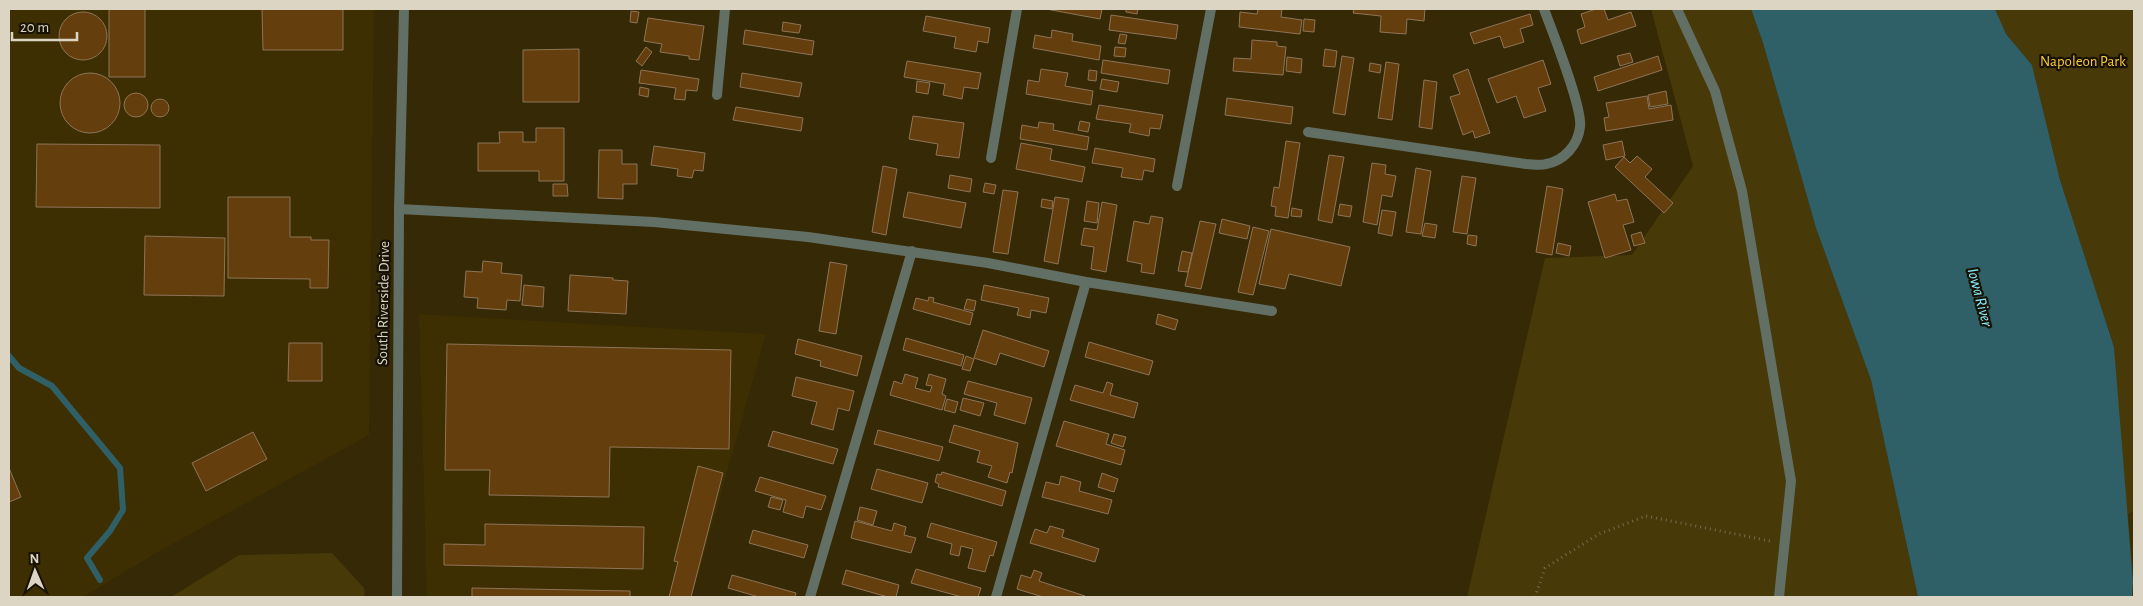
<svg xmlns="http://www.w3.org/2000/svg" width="2143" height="606" font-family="'Alegreya Sans',sans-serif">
<rect width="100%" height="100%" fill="#352906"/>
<path fill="#3d2f02" d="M 9,9 L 374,9 L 369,435 L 158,552 L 83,597 L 9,597 Z
M 419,314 L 766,334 L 692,597 L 427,597 Z
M 2134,511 L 2134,597 L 2132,597 L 2133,582 L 2126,515 Z"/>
<path fill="#483908" d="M 1651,9 L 1751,9 L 1763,43 L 1816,228 L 1871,380 L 1918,597 L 1467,597 L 1545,258 L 1632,255 L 1693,166 Z
M 1995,9 L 2134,9 L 2134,511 L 2126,515 L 2114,347 L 2060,180 L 2032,65 L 2006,34 Z
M 332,553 L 364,588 L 365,597 L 171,597 L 239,555 Z"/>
<path fill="#306067" d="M 1751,9 L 1995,9 L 2006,34 L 2032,65 L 2060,180 L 2114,347 L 2133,582 L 2132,597 L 1918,597 L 1871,380 L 1816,228 L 1763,43 Z"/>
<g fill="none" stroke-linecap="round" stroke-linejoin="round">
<path stroke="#306067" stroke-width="6" d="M 9,356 L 19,368 L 52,386 L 120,468 L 123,510 L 110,531 L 87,558 L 100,580"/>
</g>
<path fill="#643f0d" stroke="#8e7458" d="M 109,9 L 145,9 L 145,77 L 109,77 Z
M 262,9 L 343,9 L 343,50 L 263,50 Z
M 1046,9 L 1102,9 L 1100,19 Z
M 1126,9 L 1138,9 L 1137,14 L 1126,12 Z
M 1258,9 L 1282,9 L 1281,17 L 1302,20 L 1300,34 L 1239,27 L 1240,12 L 1257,14 Z
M 1354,9 L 1425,9 L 1424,21 L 1407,19 L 1406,34 L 1380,32 L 1381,16 L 1353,13 Z
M 1596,9 L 1604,9 L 1608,20 L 1631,12 L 1636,26 L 1581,44 L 1577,30 L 1585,27 L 1581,14 Z
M 631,11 L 639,12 L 637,23 L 630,22 Z
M59 36a24 24 0 1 1 48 0a24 24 0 1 1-48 0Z
M 1530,14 L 1533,25 L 1520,29 L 1524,42 L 1504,48 L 1500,36 L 1474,44 L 1470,33 Z
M 1111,15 L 1178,25 L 1176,39 L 1109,30 Z
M 926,16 L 990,28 L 988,43 L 978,41 L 976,52 L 954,48 L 956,37 L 923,31 Z
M 648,18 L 704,26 L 699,60 L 689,59 L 689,56 L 660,52 L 662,44 L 644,41 Z
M 1304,19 L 1315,20 L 1314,32 L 1303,31 Z
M 783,22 L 801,25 L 799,33 L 782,31 Z
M 745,30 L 814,41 L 812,55 L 743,44 Z
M 1052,30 L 1073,34 L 1072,41 L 1101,46 L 1099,60 L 1033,48 L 1035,35 L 1051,38 Z
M 1120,34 L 1127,35 L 1125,44 L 1118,43 Z
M 1252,40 L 1277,42 L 1277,46 L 1286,47 L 1283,75 L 1233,71 L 1234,58 L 1251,59 Z
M 646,47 L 652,52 L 642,66 L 636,61 Z
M 1115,47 L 1126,48 L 1125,57 L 1114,56 Z
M 579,49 L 579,102 L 523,102 L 523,50 Z
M 1325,49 L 1337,51 L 1335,67 L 1323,66 Z
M 1630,53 L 1633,62 L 1620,66 L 1617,56 Z
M 1342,56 L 1354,58 L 1345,115 L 1333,113 Z
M 1658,56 L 1662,70 L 1598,91 L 1594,77 Z
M 1287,57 L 1302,59 L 1301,73 L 1286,71 Z
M 1103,60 L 1170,70 L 1168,84 L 1101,73 Z
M 1543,60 L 1551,84 L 1538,88 L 1546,111 L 1524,118 L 1516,96 L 1497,103 L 1488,79 Z
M 907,61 L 981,73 L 978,89 L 964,87 L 962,99 L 943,95 L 945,84 L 904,77 Z
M 1386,62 L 1399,64 L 1392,120 L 1378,118 Z
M 1370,63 L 1381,65 L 1380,73 L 1369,71 Z
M 1041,69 L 1068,73 L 1065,86 L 1093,91 L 1091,105 L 1026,94 L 1028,80 L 1039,82 Z
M 1468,69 L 1490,133 L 1475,138 L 1473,131 L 1463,135 L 1450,97 L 1460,94 L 1453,75 Z
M 641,70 L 699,79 L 697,91 L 686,90 L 685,100 L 674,99 L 676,88 L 639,83 Z
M 1089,70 L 1097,71 L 1096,81 L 1088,80 Z
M60 103a30 30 0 1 1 60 0a30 30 0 1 1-60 0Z
M 742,73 L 802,83 L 799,97 L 740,87 Z
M 1102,79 L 1119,82 L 1117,92 L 1100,89 Z
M 1424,80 L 1437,82 L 1432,129 L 1419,127 Z
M 917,81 L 930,83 L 928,94 L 916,92 Z
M 640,87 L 649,89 L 648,97 L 639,95 Z
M 1666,91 L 1668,104 L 1650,107 L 1648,95 Z
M124 105a12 12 0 1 1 24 0a12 12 0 1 1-24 0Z
M 1647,96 L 1649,109 L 1671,105 L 1673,120 L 1606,131 L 1604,118 L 1609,117 L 1606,103 Z
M 1227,98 L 1293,107 L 1291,124 L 1225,115 Z
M151 108a9 9 0 1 1 18 0a9 9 0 1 1-18 0Z
M 1099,105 L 1163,115 L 1160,129 L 1150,128 L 1149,136 L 1129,132 L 1131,124 L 1096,119 Z
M 736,107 L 803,118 L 801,131 L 733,120 Z
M 913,116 L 964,123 L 959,158 L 936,155 L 938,144 L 909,139 Z
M 1080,121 L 1090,123 L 1088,132 L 1078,130 Z
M 1039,122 L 1054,124 L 1053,130 L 1089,137 L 1087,150 L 1020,139 L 1022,125 L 1038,128 Z
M 536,128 L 564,128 L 564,181 L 539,181 L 539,171 L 478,171 L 478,143 L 500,143 L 499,132 L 523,132 L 523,142 L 536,142 Z
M 1286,141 L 1300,143 L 1288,218 L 1275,216 L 1276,207 L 1271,206 L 1274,187 L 1279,188 Z
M 1622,141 L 1625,156 L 1606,160 L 1603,145 Z
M 1021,143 L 1052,149 L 1050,160 L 1085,167 L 1082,182 L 1016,169 Z
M 37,144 L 160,145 L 160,208 L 36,207 Z
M 654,146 L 705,153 L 703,171 L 694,170 L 692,178 L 677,176 L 678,169 L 651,165 Z
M 1095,148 L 1155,159 L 1153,172 L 1144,170 L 1142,180 L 1121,177 L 1123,168 L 1092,163 Z
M 599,150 L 622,150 L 622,164 L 637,164 L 637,184 L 623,184 L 623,199 L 598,198 Z
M 1329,155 L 1344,157 L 1332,223 L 1318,220 Z
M 1637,156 L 1652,169 L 1645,177 L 1673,203 L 1664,213 L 1615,167 L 1624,157 L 1630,163 Z
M 1372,163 L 1386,165 L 1385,174 L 1396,176 L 1392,197 L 1382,195 L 1377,225 L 1363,222 Z
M 883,166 L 897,169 L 886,235 L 872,232 Z
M 1416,168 L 1431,171 L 1421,234 L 1406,232 Z
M 950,175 L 972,179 L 970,192 L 948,188 Z
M 1462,176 L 1476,178 L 1467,234 L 1453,232 Z
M 985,183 L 996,185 L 994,194 L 983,192 Z
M 553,184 L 567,184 L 568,196 L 553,196 Z
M 1547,186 L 1563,189 L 1552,255 L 1536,252 Z
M 1003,190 L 1018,192 L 1008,254 L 993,252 Z
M 908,192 L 966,203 L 961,228 L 903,217 Z
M 1615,194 L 1617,201 L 1627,199 L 1634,222 L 1623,225 L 1631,250 L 1605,258 L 1588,202 Z
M 228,197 L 290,197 L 290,237 L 311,237 L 311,240 L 329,240 L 328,288 L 310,288 L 310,279 L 228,278 Z
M 1055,197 L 1069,199 L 1058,264 L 1044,261 Z
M 1042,199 L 1053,201 L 1052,209 L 1041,207 Z
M 1087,201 L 1099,203 L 1097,223 L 1084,221 Z
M 1102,202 L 1117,205 L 1106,272 L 1091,269 L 1094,247 L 1081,245 L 1084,228 L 1097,230 Z
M 1340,204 L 1352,206 L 1350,217 L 1338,215 Z
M 1292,208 L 1302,210 L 1301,217 L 1291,216 Z
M 1382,210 L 1396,212 L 1392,236 L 1378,233 Z
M 1151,216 L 1163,218 L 1154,274 L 1141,272 L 1142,264 L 1127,261 L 1134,221 L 1149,224 Z
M 1222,219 L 1250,226 L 1247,239 L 1219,233 Z
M 1200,221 L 1216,224 L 1201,289 L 1185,286 Z
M 1425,223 L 1437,225 L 1435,238 L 1422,236 Z
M 1253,227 L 1269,231 L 1253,295 L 1238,292 Z
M 1271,229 L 1350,247 L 1341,286 L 1289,274 L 1285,289 L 1259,284 Z
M 1641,232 L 1645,243 L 1634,246 L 1631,235 Z
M 1468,235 L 1477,236 L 1476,246 L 1467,244 Z
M 145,236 L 225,238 L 224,296 L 144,295 Z
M 1558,243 L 1571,246 L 1569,256 L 1556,253 Z
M 1182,251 L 1192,253 L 1188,272 L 1178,271 Z
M 483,261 L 502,263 L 501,273 L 522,275 L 520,301 L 507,300 L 506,310 L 477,308 L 478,298 L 464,297 L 466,271 L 482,272 Z
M 830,262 L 847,265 L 836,334 L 819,331 Z
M 570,275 L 613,278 L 613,280 L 628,281 L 626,314 L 568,311 Z
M 524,285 L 544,287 L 543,307 L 522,305 Z
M 984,285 L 1049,298 L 1046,313 L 1031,310 L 1030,318 L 1017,315 L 1019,308 L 981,300 Z
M 929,297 L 934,298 L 933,302 L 973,313 L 970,325 L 913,309 L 916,298 L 928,301 Z
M 967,299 L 976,301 L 974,311 L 964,309 Z
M 1158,314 L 1178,320 L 1175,330 L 1156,324 Z
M 983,330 L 1049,351 L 1044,367 L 1000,353 L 996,365 L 974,358 Z
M 906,338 L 964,355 L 961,366 L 903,350 Z
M 798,339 L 862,356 L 857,376 L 820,366 L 821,361 L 795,354 Z
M 1089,342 L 1153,361 L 1149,375 L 1085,357 Z
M 289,343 L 322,343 L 322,381 L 288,381 Z
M 447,344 L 731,350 L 729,449 L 610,447 L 609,497 L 489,495 L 490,470 L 445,470 Z
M 966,356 L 974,359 L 970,371 L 962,369 Z
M 905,374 L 918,378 L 915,388 L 930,392 L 932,386 L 926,385 L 929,374 L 946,379 L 942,394 L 946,396 L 942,410 L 890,395 L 894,381 L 902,384 Z
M 796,377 L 854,391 L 849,411 L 838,408 L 833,430 L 811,424 L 817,402 L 792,396 Z
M 968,381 L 1032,398 L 1025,424 L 994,415 L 997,403 L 964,394 Z
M 1107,382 L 1113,384 L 1110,395 L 1138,403 L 1134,418 L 1070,400 L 1075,385 L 1103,393 Z
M 963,398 L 984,403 L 980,416 L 960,410 Z
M 947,399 L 958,402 L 955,413 L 944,410 Z
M 1064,421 L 1109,434 L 1106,444 L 1125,450 L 1121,465 L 1056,446 Z
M 954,425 L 1018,443 L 1012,473 L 1010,472 L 1007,483 L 988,477 L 992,466 L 977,462 L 980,451 L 949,442 Z
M 878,430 L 943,447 L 939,461 L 874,444 Z
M 773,431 L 838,449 L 833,464 L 768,446 Z
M 253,432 L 267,459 L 206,491 L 192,463 Z
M 1114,434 L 1126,437 L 1123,447 L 1111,443 Z
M 698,466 L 723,473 L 691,597 L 669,597 L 678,562 L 674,561 Z
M 9,468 L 21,497 L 9,502 Z
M 877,469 L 928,483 L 922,503 L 871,489 Z
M 942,472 L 1006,491 L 1002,506 L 938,487 L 939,484 L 935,482 L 937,474 L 941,475 Z
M 1102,473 L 1118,479 L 1114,492 L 1098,487 Z
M 1061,476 L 1081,482 L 1079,491 L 1112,500 L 1108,514 L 1042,497 L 1046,482 L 1059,485 Z
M 760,477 L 826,496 L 821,510 L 806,506 L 803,518 L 783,512 L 786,500 L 755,491 Z
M 771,497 L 783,500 L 780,510 L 768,507 Z
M 860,507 L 877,511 L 873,525 L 857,520 Z
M 855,521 L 892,531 L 894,523 L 906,527 L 904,535 L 916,538 L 911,553 L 851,538 Z
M 931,523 L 997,542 L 993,556 L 990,555 L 985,572 L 968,568 L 973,549 L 961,546 L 959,556 L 950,554 L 952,544 L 927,537 Z
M 485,524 L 644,527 L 643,569 L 444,565 L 444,544 L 485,545 Z
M 1050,526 L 1064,530 L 1062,537 L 1099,549 L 1095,562 L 1030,543 L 1035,529 L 1047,533 Z
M 753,530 L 808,545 L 804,558 L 749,543 Z
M 916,569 L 981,588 L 978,597 L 962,597 L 911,583 Z
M 846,570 L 899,585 L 896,597 L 888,597 L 842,584 Z
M 1034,570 L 1042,573 L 1039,581 L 1085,596 L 1085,597 L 1043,597 L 1017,589 L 1021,575 L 1031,578 Z
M 732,575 L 796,593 L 795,597 L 759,597 L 728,588 Z
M 472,588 L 630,591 L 630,597 L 472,597 Z"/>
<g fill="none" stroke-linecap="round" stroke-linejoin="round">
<path stroke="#756b4f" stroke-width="3" stroke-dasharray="1 4" stroke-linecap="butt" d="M 1535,597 L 1545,568 L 1599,534 L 1646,516 L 1770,541"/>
<path stroke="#626f64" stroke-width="10" d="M 1677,9 L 1715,91 L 1742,191 L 1791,481 L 1779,597
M 717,95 L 725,9
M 1308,132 L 1526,164 C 1532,164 1540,166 1546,164 C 1564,161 1578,145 1580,127 C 1583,108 1552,31 1544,9
M 991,158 L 1017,9
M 1177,186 L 1211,9
M 399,209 L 654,222 L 808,237 L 988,263 L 1086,282 L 1272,311
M 810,597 L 912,251
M 996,597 L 1086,282"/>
<path stroke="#626f64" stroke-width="10" d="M 397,597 L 399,209 L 404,9"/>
</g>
<g text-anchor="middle" stroke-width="4.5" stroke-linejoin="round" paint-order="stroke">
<g font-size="15" fill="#fccc33" stroke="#181205">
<text x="2083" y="66">Napoleon Park</text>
</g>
<g font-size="15" fill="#dcd5c3" stroke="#181205">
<text transform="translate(383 303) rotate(-89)" y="5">South Riverside Drive</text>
</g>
<g font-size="16" font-style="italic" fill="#86edfe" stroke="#181205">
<text transform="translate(1981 297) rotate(75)" y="6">Iowa River</text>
</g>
</g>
<rect width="2143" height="606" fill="none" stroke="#dcd5c3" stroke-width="20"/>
<g transform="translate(35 571) rotate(358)" stroke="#181205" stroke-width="4" paint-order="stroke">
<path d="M0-4L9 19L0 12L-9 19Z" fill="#dcd5c3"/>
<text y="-8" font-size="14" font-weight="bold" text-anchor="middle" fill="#dcd5c3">N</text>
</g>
<path d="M12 32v8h65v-8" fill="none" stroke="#dcd5c3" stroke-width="2.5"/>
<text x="20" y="32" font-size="15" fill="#dcd5c3" stroke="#181205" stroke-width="4" paint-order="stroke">20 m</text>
</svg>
